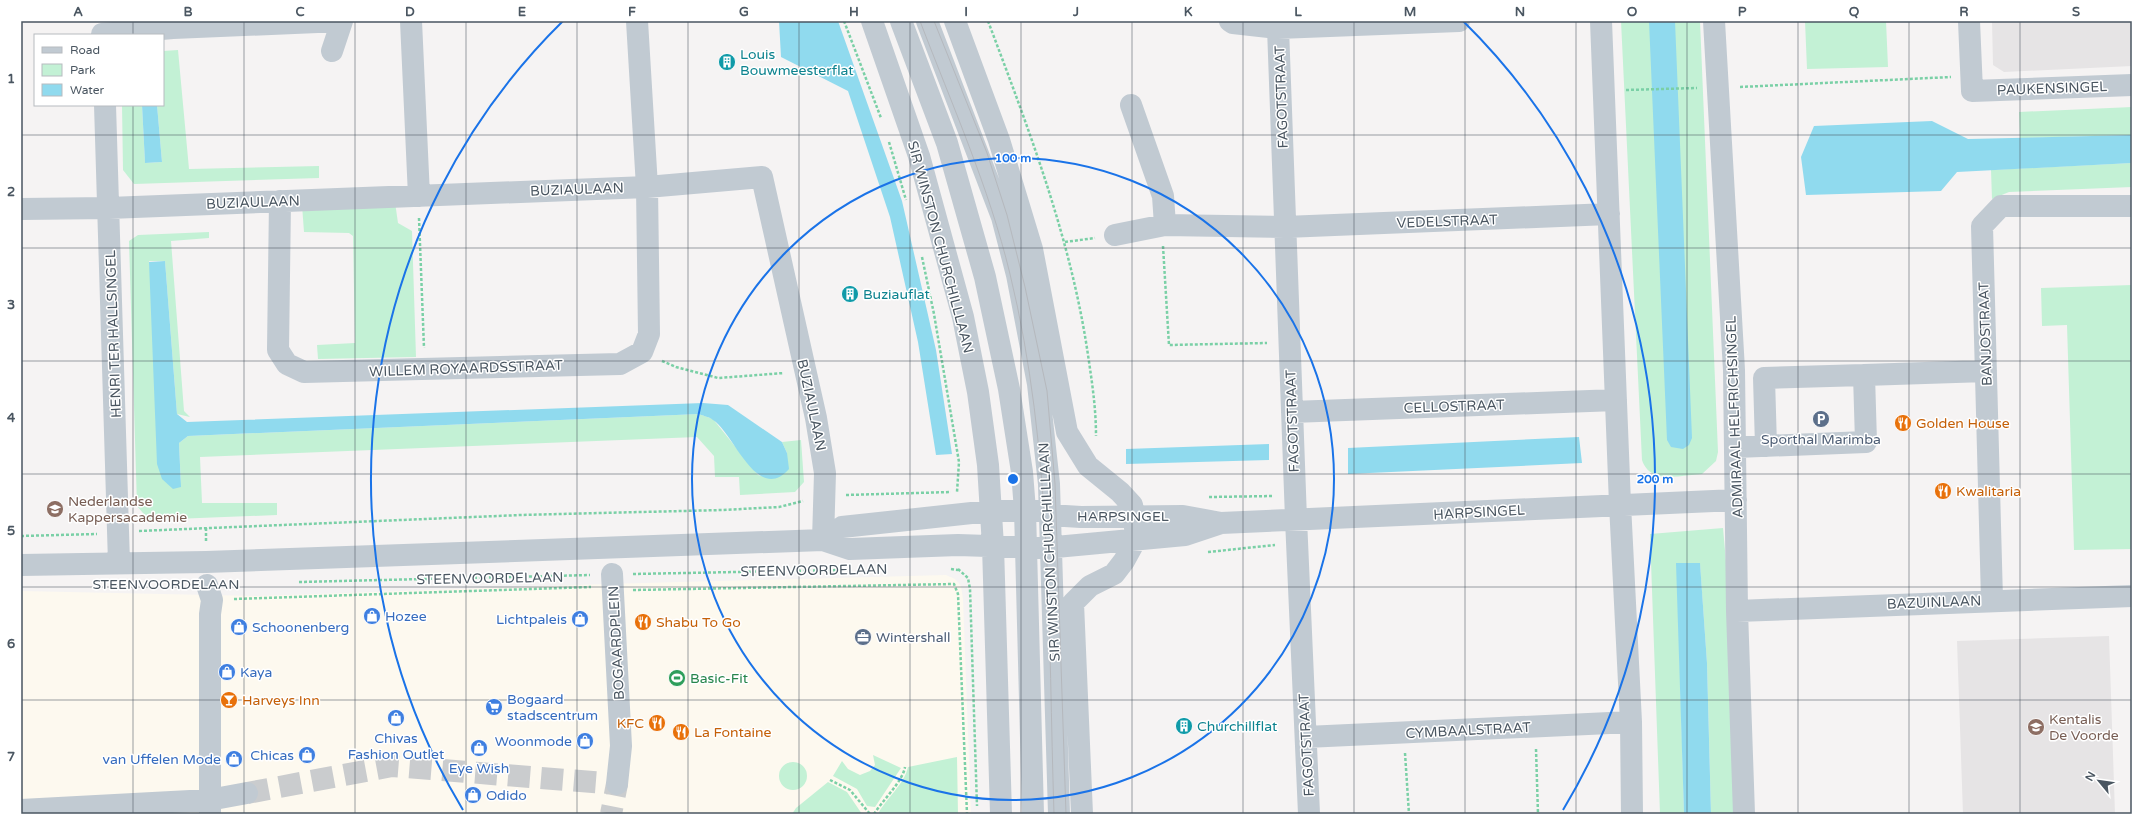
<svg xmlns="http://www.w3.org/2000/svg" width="2153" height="835" font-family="'Varela Round',sans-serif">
<rect width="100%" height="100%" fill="#f5f3f3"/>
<path fill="#fdf9ef" d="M 946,575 L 955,579 L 961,586 L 963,599 L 971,814 L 21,814 L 21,591 L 258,596 L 607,584 Z"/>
<path fill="#e6e4e5" d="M 1992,21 L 2132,21 L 2132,66 L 2004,72 L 1993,65 Z
M 2109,636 L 2115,814 L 1963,814 L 1957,641 Z"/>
<path fill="#c3f1d5" d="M 1621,21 L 1700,21 L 1718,452 L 1716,461 L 1702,474 C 1681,475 1650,485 1642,460 Z
M 1805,21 L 1886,21 L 1888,67 L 1807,69 Z
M 178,50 L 189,169 L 319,166 L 319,178 L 134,184 L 123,170 L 122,105 L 142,105 L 145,163 L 162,162 L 157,105 L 163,105 L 163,51 Z
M 2132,107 L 2132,135 L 2020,138 L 2019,112 Z
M 2132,163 L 2132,187 L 2009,192 L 1992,199 L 1991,170 Z
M 395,202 L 398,223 L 412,231 L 416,357 L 318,359 L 317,345 L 355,343 L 353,236 L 349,233 L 304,232 L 302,205 Z
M 209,232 L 209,238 L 171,241 L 184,411 L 190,417 L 177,414 L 165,261 L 149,261 L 181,486 L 179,443 L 188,436 L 699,414 L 713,419 L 758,475 L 770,478 L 787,453 L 782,442 L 801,440 L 804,482 L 795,492 L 740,495 L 739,477 L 715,477 L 714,456 L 697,437 L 200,457 L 202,503 L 277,503 L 277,515 L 149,520 L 137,506 L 129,241 L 138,235 Z
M 2132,285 L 2132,549 L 2074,550 L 2067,325 L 2042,326 L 2041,288 Z
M 1723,528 L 1731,618 L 1738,814 L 1711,814 L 1707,663 L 1700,564 L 1677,563 L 1684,814 L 1660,814 L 1650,534 Z
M 873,755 L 901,768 L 875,807 L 867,806 L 857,789 L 833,776 L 842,761 L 848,769 L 860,775 L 870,771 L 875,765 Z
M 957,757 L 958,814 L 878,814 C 887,797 904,785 908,767 Z
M779 776a14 14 0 1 1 28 0a14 14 0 1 1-28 0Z
M 828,782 L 847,792 L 862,814 L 792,814 L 796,808 Z"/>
<path fill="#90daee" d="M 779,21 L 838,21 L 902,201 L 936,350 L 952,454 L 936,455 L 918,342 L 890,217 L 848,91 L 781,57 Z
M 1649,21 L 1675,21 L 1692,438 L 1689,445 L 1683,449 L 1671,447 L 1667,440 Z
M 142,105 L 157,105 L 162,162 L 145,163 Z
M 1932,121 L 1968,139 L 2132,135 L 2132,163 L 1957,172 L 1941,191 L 1806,195 L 1801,157 L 1814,126 Z
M 165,261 L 177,414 L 187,422 L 703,403 L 728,405 L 782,442 L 787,453 L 789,469 C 757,505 734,433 713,420 C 710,417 703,416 699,414 L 188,436 L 179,443 L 181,487 L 173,489 L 162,479 L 157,464 L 149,262 Z
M 1579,437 L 1582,463 L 1348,474 L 1348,448 Z
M 1269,444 L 1269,460 L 1126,464 L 1126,449 Z
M 1676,563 L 1700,563 L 1707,663 L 1711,814 L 1684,814 Z"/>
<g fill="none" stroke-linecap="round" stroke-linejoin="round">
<path stroke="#caccce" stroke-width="22" stroke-dasharray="22 11" stroke-linecap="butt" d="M 247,793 L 392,766 L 617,784 L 611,814"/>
<path stroke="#7ad0a6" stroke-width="2.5" stroke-dasharray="3 2" stroke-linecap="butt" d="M 844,21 L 881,118
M 988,21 C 1029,130 1071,239 1088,355 C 1092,382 1096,408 1096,436
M 1740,87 L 1951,77
M 1626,90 L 1697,88
M 889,142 L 906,200
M 419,218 L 424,348
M 1065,242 L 1095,238
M 1163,246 L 1169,345 L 1267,343
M 922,257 L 934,314 L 959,462 L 957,492
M 662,361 L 676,367 L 718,378 L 784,373
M 846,495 L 951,492
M 1209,497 L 1274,496
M 206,528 L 206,542
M 139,531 L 521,515 L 722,510 L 779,507 L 803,501
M 21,536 L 97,534
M 1208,552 L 1275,545
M 951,569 L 958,570
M 958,569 L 968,578 L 970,589 L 977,806
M 633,574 L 840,570
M 299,582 L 590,575
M 633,590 L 954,584 L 958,594 L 967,814
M 234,599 L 591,587
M 1536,749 L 1538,814
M 1405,753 L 1409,814
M 830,780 L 850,790 L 870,814
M 874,814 C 882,801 903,781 905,767"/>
<path stroke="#c1cad2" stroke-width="22" d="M 411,21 L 419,196
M 872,21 L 919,156 L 963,317 L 978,392 L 988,465 L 993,546 L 1001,814
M 901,21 L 947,143 L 985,277 L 1009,389 L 1022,472 L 1025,510 L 1033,814
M 927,21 L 1002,217 L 1017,275 L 1038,384 L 1049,484 L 1059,814
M 955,21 L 999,140 L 1032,249 L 1067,432 L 1088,466 L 1120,492 L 1132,505 L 1134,516 L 1136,539 L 1124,561 L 1114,574 L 1090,586 L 1073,603 L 1082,814
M 1230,21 L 1233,23 L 1278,28 L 1459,21
M 1601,21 L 1620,504 L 1631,722 L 1632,814
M 1714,21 L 1734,370 L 1737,611 L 1744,814
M 1969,21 L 1972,91 L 2132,85
M 1278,28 L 1296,519 L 1309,814
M 102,34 L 173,28 L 341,21
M 332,51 L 342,21
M 105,105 L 119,563
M 1131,105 L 1163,196 L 1165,225
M 280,201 L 278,350 L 287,364 L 304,372 L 620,364 L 642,352 L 649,334 L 647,187 L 637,21
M 21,209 L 109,208 L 647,187 L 762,177 L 816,418 L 825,473 L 823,540
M 1115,235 L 1165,225 L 1285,227 L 1609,214
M 1292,412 L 1616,400
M 1766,446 L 1764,378 L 1864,375
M 1736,447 L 1866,442 L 1864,375 L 1986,371
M 823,540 L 842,527 L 990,511 L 1043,511 L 1049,515 L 1081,517 L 1183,516 L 1221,523 L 1736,500
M 21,565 L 206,562 L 823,540 L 850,549 L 958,545 L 1045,548 L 1185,535 L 1221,523
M 612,574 L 621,746 L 617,784
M 207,585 L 212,600 L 210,614 L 210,814
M 1992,600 L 1982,226 L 2001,206 L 2132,206
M 1737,611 L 2132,596
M 1306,737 L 1631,722
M 21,810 L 209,800 L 247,793"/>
<path stroke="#b5b8bd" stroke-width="1" d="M 920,21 C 952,105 989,187 1010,274 C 1053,450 1048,634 1054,814
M 934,21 L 987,153 L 1007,215 L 1025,287 L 1047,391 L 1055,484 L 1066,814"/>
</g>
<path fill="none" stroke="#4a5661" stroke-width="1" stroke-opacity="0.55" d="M 133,21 L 133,35M 244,21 L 244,814M 355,21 L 355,814M 466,21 L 466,814M 577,21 L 577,814M 688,21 L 688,814M 799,21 L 799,814M 910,21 L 910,814M 1021,21 L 1021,814M 1132,21 L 1132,814M 1243,21 L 1243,814M 1354,21 L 1354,814M 1465,21 L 1465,814M 1576,21 L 1576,814M 1687,21 L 1687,814M 1798,21 L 1798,814M 1909,21 L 1909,814M 2020,21 L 2020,814M 133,105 L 133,814M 21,135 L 2132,135M 21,248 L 2132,248M 21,361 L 2132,361M 21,474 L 2132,474M 21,587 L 2132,587M 21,700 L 2132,700"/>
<g fill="none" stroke="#1a73e8" stroke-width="2">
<circle cx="1013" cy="479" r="321"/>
<path d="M463 810A642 642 0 0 1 563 21M1463 21A642 642 0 0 1 1563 810"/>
</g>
<defs>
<g id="building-disc" transform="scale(0.9)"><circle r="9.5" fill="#0f9aa8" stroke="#fff"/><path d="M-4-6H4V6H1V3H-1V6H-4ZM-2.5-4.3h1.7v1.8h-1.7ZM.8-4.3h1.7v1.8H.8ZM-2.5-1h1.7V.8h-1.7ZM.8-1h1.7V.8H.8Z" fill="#fff"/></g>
<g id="parking-disc" transform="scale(0.9)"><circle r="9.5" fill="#5c6f8a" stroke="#fff"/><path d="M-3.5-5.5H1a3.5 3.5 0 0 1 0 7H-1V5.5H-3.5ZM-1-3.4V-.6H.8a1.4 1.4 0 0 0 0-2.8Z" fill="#fff"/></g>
<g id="restaurant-disc" transform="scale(0.9)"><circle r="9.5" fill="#e8710a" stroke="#fff"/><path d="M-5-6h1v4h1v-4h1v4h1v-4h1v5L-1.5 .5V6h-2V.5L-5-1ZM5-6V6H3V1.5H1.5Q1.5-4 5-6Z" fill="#fff"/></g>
<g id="school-disc" transform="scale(0.9)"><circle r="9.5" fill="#8d6e63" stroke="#fff"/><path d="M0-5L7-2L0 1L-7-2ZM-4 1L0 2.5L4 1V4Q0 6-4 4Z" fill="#fff"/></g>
<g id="shop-disc" transform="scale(0.9)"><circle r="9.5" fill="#3f7fe0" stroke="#fff"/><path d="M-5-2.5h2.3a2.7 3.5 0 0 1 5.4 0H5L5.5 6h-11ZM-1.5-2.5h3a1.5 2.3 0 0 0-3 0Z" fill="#fff"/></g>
<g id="office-disc" transform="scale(0.9)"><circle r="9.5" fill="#5c6f8a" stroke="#fff"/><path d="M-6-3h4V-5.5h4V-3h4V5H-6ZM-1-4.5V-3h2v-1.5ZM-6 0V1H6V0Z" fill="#fff"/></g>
<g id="stadium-disc" transform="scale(0.9)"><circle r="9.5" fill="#2e9e5b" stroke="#fff"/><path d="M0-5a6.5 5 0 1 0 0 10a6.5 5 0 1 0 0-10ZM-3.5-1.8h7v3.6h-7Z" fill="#fff"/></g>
<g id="bar-disc" transform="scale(0.9)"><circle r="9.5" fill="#e8710a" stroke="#fff"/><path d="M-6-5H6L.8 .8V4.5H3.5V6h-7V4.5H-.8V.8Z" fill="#fff"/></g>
<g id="supermarket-disc" transform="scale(0.9)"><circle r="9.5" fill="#3f7fe0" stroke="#fff"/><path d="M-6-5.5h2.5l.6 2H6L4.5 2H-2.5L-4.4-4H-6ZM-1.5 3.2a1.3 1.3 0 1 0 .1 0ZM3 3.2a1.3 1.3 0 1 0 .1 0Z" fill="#fff"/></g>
</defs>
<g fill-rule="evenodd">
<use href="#building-disc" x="727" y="62"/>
<use href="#building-disc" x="850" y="294"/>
<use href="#parking-disc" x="1821" y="419"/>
<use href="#restaurant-disc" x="1903" y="423"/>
<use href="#restaurant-disc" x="1943" y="491"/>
<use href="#school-disc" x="55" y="509"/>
<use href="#shop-disc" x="372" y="616"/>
<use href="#shop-disc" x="580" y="619"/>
<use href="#restaurant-disc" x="643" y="622"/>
<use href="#shop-disc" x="239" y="627"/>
<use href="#office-disc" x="863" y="637"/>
<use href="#shop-disc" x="227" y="672"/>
<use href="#stadium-disc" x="677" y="678"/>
<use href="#bar-disc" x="229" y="700"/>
<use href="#supermarket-disc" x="494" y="707"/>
<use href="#shop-disc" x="396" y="718"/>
<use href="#restaurant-disc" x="657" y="723"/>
<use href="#building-disc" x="1184" y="726"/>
<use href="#school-disc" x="2036" y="727"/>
<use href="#restaurant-disc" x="681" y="732"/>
<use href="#shop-disc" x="585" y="741"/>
<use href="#shop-disc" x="479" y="748"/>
<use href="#shop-disc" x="307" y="755"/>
<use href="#shop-disc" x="234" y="759"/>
<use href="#shop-disc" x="473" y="795"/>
</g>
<g text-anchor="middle" stroke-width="3" stroke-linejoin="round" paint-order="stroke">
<g font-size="14" fill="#0d838f" stroke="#fff" text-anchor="start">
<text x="740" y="59">Louis<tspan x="740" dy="16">Bouwmeesterflat</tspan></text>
<text x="863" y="299">Buziauflat</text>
<text x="1197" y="731">Churchillflat</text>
</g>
<g font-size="14" fill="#4a5661" stroke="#fff">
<text transform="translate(2052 88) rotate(-2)" y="5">PAUKENSINGEL</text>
<text transform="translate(1281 97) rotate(-92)" y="5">FAGOTSTRAAT</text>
<text transform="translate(577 189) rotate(-2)" y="5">BUZIAULAAN</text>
<text transform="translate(253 202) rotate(-2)" y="5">BUZIAULAAN</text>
<text transform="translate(1447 221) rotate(-2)" y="5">VEDELSTRAAT</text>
<text transform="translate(941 247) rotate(75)" y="5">SIR WINSTON CHURCHILLLAAN</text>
<text transform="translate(113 334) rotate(-92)" y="5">HENRI TER HALLSINGEL</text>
<text transform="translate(1985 334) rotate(-92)" y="5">BANJOSTRAAT</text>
<text transform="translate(466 368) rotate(-2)" y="5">WILLEM ROYAARDSSTRAAT</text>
<text transform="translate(812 405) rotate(78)" y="5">BUZIAULAAN</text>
<text transform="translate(1454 406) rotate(-2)" y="5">CELLOSTRAAT</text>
<text transform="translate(1734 417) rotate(-92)" y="5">ADMIRAAL HELFRICHSINGEL</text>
<text transform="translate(1292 421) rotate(-92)" y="5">FAGOTSTRAAT</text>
<text transform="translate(1479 512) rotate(-3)" y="5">HARPSINGEL</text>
<text x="1123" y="521">HARPSINGEL</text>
<text transform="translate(1049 552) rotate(-93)" y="5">SIR WINSTON CHURCHILLLAAN</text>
<text transform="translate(814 570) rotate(-1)" y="5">STEENVOORDELAAN</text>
<text transform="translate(490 578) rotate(-1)" y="5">STEENVOORDELAAN</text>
<text x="166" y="589">STEENVOORDELAAN</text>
<text transform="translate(1934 602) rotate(-2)" y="5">BAZUINLAAN</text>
<text transform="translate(616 643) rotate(-93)" y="5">BOGAARDPLEIN</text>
<text transform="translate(1468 730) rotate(-3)" y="5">CYMBAALSTRAAT</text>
<text transform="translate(1306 745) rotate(-93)" y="5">FAGOTSTRAAT</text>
</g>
<g font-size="14" fill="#c56008" stroke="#fff" text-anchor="start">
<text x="1916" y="428">Golden House</text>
<text x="1956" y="496">Kwalitaria</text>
<text x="656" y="627">Shabu To Go</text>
<text x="242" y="705">Harveys Inn</text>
<text x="644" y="728" text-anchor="end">KFC</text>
<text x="694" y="737">La Fontaine</text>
</g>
<g font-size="14" fill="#4e5e75" stroke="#fff">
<text x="1821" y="444">Sporthal Marimba</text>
<text x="876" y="642" text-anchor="start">Wintershall</text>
</g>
<g font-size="14" fill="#785e54" stroke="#fff" text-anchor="start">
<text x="68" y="506">Nederlandse<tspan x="68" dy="16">Kappersacademie</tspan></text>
<text x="2049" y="724">Kentalis<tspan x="2049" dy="16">De Voorde</tspan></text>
</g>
<g font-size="14" fill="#366cbe" stroke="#fff" text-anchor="start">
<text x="385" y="621">Hozee</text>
<text x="567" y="624" text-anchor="end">Lichtpaleis</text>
<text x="252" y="632">Schoonenberg</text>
<text x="240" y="677">Kaya</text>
<text x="507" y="704">Bogaard<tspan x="507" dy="16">stadscentrum</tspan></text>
<text x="396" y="743" text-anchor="middle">Chivas<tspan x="396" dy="16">Fashion Outlet</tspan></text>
<text x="572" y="746" text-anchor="end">Woonmode</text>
<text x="294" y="760" text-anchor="end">Chicas</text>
<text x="221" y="764" text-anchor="end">van Uffelen Mode</text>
<text x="479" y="773" text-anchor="middle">Eye Wish</text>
<text x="486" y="800">Odido</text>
</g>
<g font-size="14" fill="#27864d" stroke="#fff" text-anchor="start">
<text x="690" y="683">Basic-Fit</text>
</g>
</g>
<circle cx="1013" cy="479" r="6" fill="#1a73e8" stroke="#fff" stroke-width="2"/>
<g font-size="12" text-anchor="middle" font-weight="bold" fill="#1a73e8" stroke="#fff" stroke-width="3" stroke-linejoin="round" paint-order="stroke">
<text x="1013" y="162">100 m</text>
<text x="1655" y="483">200 m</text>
</g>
<rect width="2153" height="835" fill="none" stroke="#ffffff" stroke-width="44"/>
<rect x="34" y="34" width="130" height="72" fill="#ffffff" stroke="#b7bbc0"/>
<rect x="42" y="47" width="20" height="6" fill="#c1cad2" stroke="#b7bbc0"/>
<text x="70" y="54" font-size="12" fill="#4a5661">Road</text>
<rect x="42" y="64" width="20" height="12" fill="#c3f1d5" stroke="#b7bbc0"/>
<text x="70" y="74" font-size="12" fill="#4a5661">Park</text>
<rect x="42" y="84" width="20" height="12" fill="#90daee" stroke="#b7bbc0"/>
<text x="70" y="94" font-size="12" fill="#4a5661">Water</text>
<g transform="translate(2099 781) rotate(299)" stroke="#ffffff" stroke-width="3" paint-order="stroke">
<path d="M0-3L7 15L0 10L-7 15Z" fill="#4a5661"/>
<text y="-6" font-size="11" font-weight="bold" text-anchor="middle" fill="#4a5661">N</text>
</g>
<rect x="22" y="22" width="2109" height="791" fill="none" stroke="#4a5661" stroke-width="1.5"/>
<g font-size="13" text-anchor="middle" font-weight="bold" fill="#4a5661">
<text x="78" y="16">A</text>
<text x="188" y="16">B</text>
<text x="300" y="16">C</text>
<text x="410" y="16">D</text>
<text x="522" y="16">E</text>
<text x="632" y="16">F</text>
<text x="744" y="16">G</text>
<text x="854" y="16">H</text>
<text x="966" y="16">I</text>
<text x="1076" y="16">J</text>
<text x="1188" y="16">K</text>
<text x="1298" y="16">L</text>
<text x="1410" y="16">M</text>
<text x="1520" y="16">N</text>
<text x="1632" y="16">O</text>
<text x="1742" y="16">P</text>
<text x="1854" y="16">Q</text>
<text x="1964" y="16">R</text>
<text x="2076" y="16">S</text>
<text x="11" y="83">1</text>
<text x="11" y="196">2</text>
<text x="11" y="309">3</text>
<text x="11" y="422">4</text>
<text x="11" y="535">5</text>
<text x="11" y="648">6</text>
<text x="11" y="761">7</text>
</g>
</svg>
